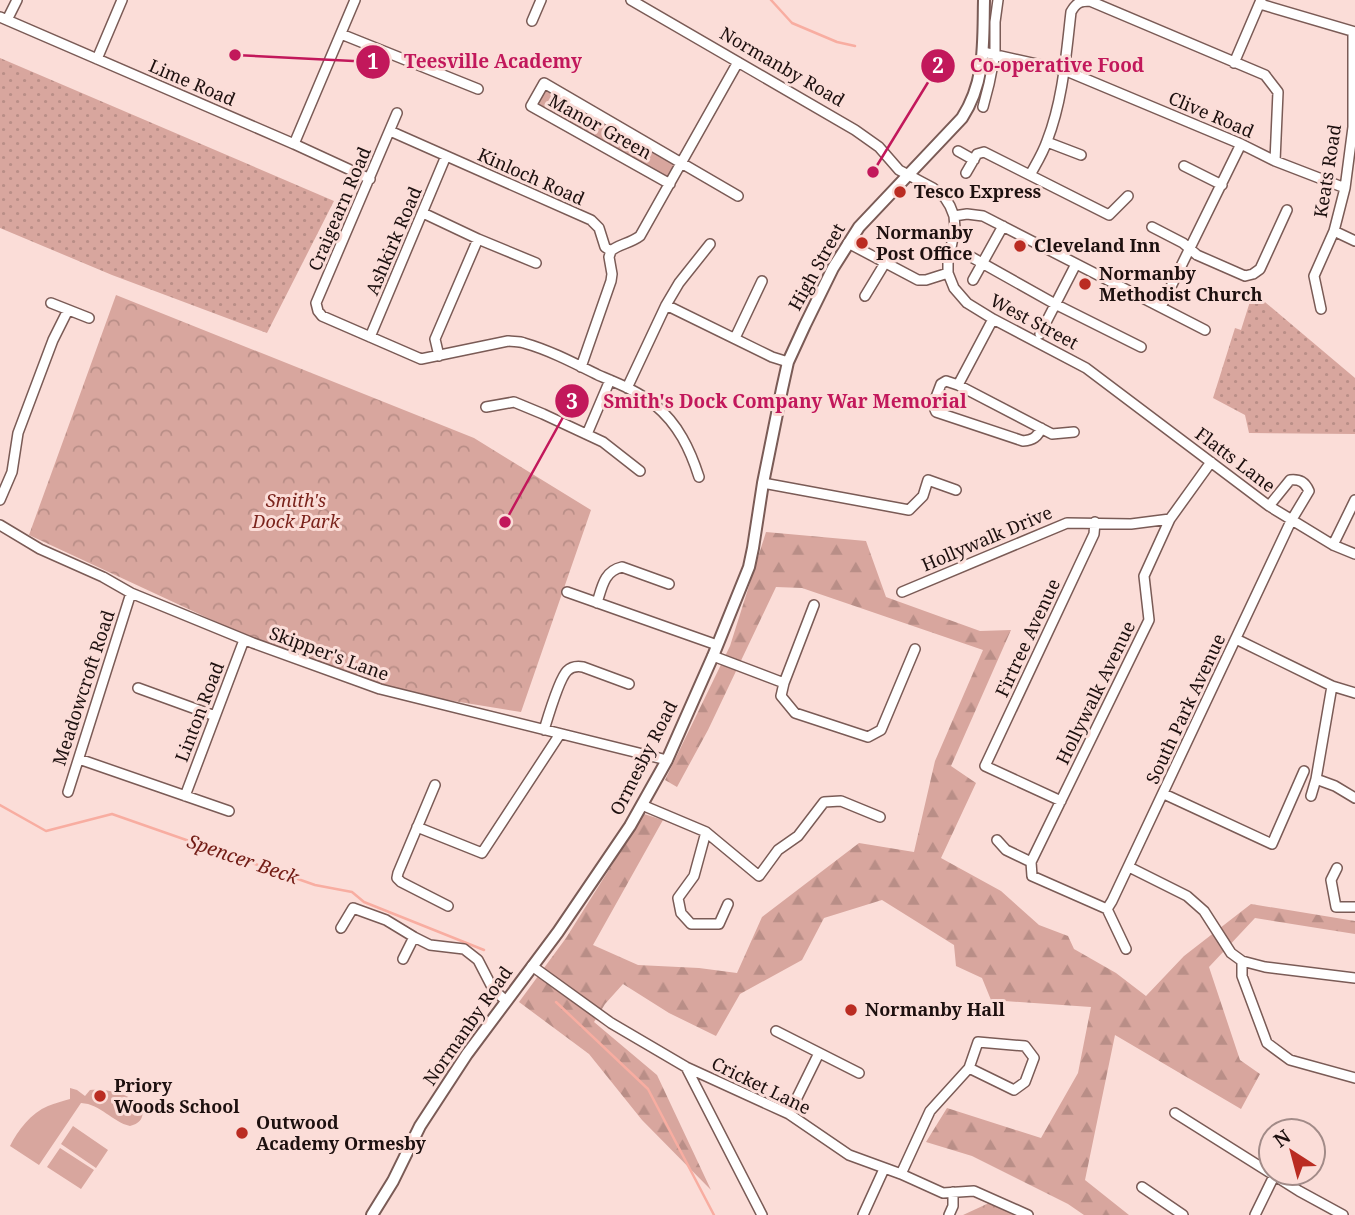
<svg xmlns="http://www.w3.org/2000/svg" width="1355" height="1215" font-family="'Noto Serif',serif">
<defs>
<pattern id="forest-firs" width="22" height="20" patternUnits="userSpaceOnUse" patternTransform="scale(1.75)"><rect width="22" height="20" fill="#d8a69e"/><path d="M5 1l3.5 6h-7zM16 11l3.5 6h-7z" fill="#b98e87"/></pattern>
<pattern id="park-crowns" width="20" height="18" patternUnits="userSpaceOnUse" patternTransform="scale(1.75)"><rect width="20" height="18" fill="#d8a69e"/><path d="M2 6a3 3 0 1 1 6 0M12 15a3 3 0 1 1 6 0" fill="none" stroke="#b98e87"/></pattern>
<pattern id="garden-dots" width="8" height="8" patternUnits="userSpaceOnUse" patternTransform="scale(1.75)"><rect width="8" height="8" fill="#d8a69e"/><path d="M2 2h.1M6 6h.1" fill="none" stroke="#b98e87" stroke-width="1.8" stroke-linecap="round"/></pattern>
</defs>
<rect width="100%" height="100%" fill="#fbddd8"/>
<path fill="#d8a69e" d="M 546,90 L 677,166 L 670,181 L 535,106 Z
M 70,1088 L 77,1090 L 85,1096 L 90,1090 C 108,1089 126,1093 141,1105 C 145,1115 142,1123 130,1126 C 112,1122 101,1104 81,1103 L 39,1165 L 10,1146 C 18,1130 31,1113 48,1106 C 55,1103 63,1101 70,1099 Z
M 73,1126 L 108,1150 L 96,1168 L 61,1144 Z
M 60,1148 L 94,1170 L 81,1189 L 47,1167 Z"/>
<path fill="url(#forest-firs)" d="M 766,532 L 866,541 L 886,597 L 980,631 L 1011,630 L 951,766 L 976,783 L 941,858 L 1001,891 L 1039,925 L 1068,936 L 1074,949 L 1116,973 L 1146,996 L 1184,956 L 1251,904 L 1355,921 L 1355,934 L 1255,918 L 1209,967 L 1240,1060 L 1260,1074 L 1241,1109 L 1115,1035 L 1085,1180 L 1129,1215 L 1084,1215 L 1068,1204 L 972,1156 L 926,1142 L 947,1108 L 1041,1138 L 1078,1073 L 1091,1007 L 991,1000 L 982,978 L 956,966 L 954,945 L 882,900 L 824,918 L 802,960 L 740,994 L 716,1036 L 669,1013 L 623,984 L 605,1004 L 594,1022 L 657,1075 L 711,1190 L 642,1120 L 589,1054 L 519,1002 L 566,938 L 644,814 L 663,820 L 593,945 L 638,965 L 699,968 L 737,973 L 762,917 L 859,843 L 914,852 L 935,761 L 983,650 L 802,588 L 776,587 L 708,730 L 677,787 L 665,780 L 730,646 Z"/>
<path fill="url(#park-crowns)" d="M 116,295 L 474,438 L 591,510 L 521,712 L 386,690 L 240,633 L 29,535 Z
M 989,1203 L 1020,1215 L 963,1215 Z"/>
<path fill="url(#garden-dots)" d="M 0,58 L 334,201 L 267,333 L 112,275 L 0,228 Z
M 1253,292 L 1355,378 L 1355,434 L 1249,433 L 1245,415 L 1213,398 L 1235,328 L 1241,330 Z"/>
<g fill="none" stroke-linecap="round" stroke-linejoin="round">
<path stroke="#f8ada1" stroke-width="2.5" d="M 771,0 L 792,23 L 837,42 L 855,46
M 0,805 L 46,831 L 112,814 L 315,885 L 352,892 L 364,902 L 484,950
M 556,1002 L 648,1089 L 714,1215"/>
<g stroke="#7a5b56" stroke-width="12">
<path id="minor" d="M 631,0 L 855,130 L 879,147 L 899,170 L 933,188 L 945,198 L 950,206 L 954,216 L 955,228 L 948,262 L 948,273 L 954,288 L 967,303 L 993,319 L 1086,368 L 1269,506 L 1333,545 L 1355,554
M 1260,4 L 1355,32
M 0,17 L 294,144 L 370,179
M 7,20 L 17,0
M 532,21 L 541,0
M 341,34 L 478,89
M 983,52 L 1064,70 L 1241,144 L 1275,161 L 1345,188
M 97,59 L 122,0
M 1234,63 L 1261,0
M 983,107 L 989,84 L 995,54 L 995,22 L 998,0
M 397,113 L 316,303 L 318,311 L 322,316 L 421,359 L 508,341 C 513,342 519,341 524,343 C 549,350 574,363 598,375 C 617,383 638,391 655,405 C 678,424 690,449 699,477
M 390,131 L 591,220 L 599,228 L 605,247 L 611,251 L 609,257 L 612,274 L 611,281 L 581,367
M 1047,142 L 1081,155
M 294,144 L 355,0
M 958,151 L 974,160
M 1184,166 L 1222,185
M 966,173 L 977,154 L 984,152 L 1109,215 L 1128,196
M 1030,175 C 1036,164 1043,153 1047,141 C 1063,100 1066,55 1071,12 C 1076,3 1080,1 1090,1 L 1265,75 L 1278,92 L 1275,161
M 670,184 L 531,106 L 544,83 L 738,196
M 423,213 L 478,239 L 536,263
M 954,216 L 967,214 L 983,216 L 1205,330
M 1152,227 L 1183,243 L 1197,255 L 1245,276 L 1253,274 L 1260,269 L 1287,210
M 1334,231 L 1355,241
M 848,243 L 918,280 L 926,280 L 948,273
M 611,251 C 617,245 631,243 640,236 L 738,62
M 966,254 L 1055,304 L 1141,347
M 973,280 L 1003,226
M 865,296 L 885,263
M 51,303 L 89,318
M 666,305 L 772,357 L 788,362
M 1161,307 L 1241,144
M 1321,309 L 1314,276 L 1334,231 L 1345,188 L 1353,127 L 1353,32
M 1040,334 L 1076,264
M 370,337 L 446,156
M 735,338 L 762,281
M 439,356 L 435,339 L 478,239
M 958,385 L 993,319
M 627,388 L 666,305 L 679,283 L 710,244
M 486,407 L 514,402 L 543,414 L 603,442 L 640,471
M 1041,428 C 1038,437 1033,440 1023,441 L 936,412 L 933,405 L 941,384 L 946,381 L 958,385 L 1052,434 L 1074,432
M 587,434 L 610,380
M 763,483 L 909,510 L 923,496 L 928,480 L 956,490
M 0,500 L 12,472 L 18,433 L 53,340 L 68,310
M 0,525 L 40,549 L 103,577 L 131,593 L 253,643 L 380,689 L 667,760
M 1333,545 L 1355,500
M 567,592 L 717,645
M 902,592 L 1067,523 L 1131,524 L 1170,519
M 597,603 C 602,587 604,571 622,567 L 669,584
M 814,605 L 784,683 L 781,696 L 795,713 L 868,737 L 881,730 L 915,649
M 1236,639 L 1332,686 L 1355,693
M 713,656 L 784,683
M 1332,686 L 1316,779 L 1335,786 L 1355,798
M 138,688 L 215,716
M 544,730 C 548,717 559,679 567,671 C 572,666 577,666 583,667 L 629,684
M 79,759 L 229,811
M 435,785 L 398,873 L 397,878 L 401,882 L 448,906
M 68,792 L 131,593
M 1164,794 L 1272,844 L 1304,771
M 185,796 L 244,640
M 1311,796 L 1316,779
M 1061,801 L 985,766 L 1094,534 L 1095,522
M 642,805 L 706,832 L 759,876 L 778,850 L 798,836 L 824,802 L 841,801 L 880,817
M 417,827 L 482,853 L 560,734
M 706,832 L 694,876 L 678,898 L 681,913 L 691,924 L 719,924 L 728,904
M 997,840 L 1006,850 L 1031,862 L 1032,876 L 1107,909 L 1126,949
M 1031,862 L 1149,620 L 1144,576 L 1170,519 L 1211,462
M 1129,867 L 1187,896 L 1204,911 L 1231,953 L 1242,961 L 1265,967 L 1355,978
M 1337,868 L 1331,880 L 1336,907 L 1355,907
M 1107,909 L 1112,901 L 1291,521 L 1309,491 C 1305,482 1300,479 1290,480 L 1269,506
M 341,928 L 353,908 L 386,920 L 414,937 L 430,945 L 464,949 L 478,960 L 493,989 L 505,1000
M 403,959 L 414,937
M 1242,961 L 1242,976 L 1267,1043 L 1290,1060 L 1355,1078
M 532,966 L 611,1023 L 686,1067 L 789,1114 L 849,1155 L 901,1174 L 943,1193 L 974,1191 L 1028,1215
M 776,1031 L 859,1073
M 686,1067 L 762,1215
M 1175,1113 L 1299,1191 L 1343,1215
M 789,1114 L 819,1053
M 901,1174 L 930,1111 L 969,1068 L 1014,1090 L 1025,1082 L 1034,1058 L 1025,1046 L 978,1042 L 969,1068
M 1142,1187 L 1183,1215
M 863,1215 L 884,1169
M 949,1215 L 953,1206 L 953,1192
M 1255,1215 L 1274,1176"/>
</g>
<g stroke="#7a5b56" stroke-width="14">
<path id="major" d="M 372,1215 L 393,1181 L 420,1126 L 467,1054 L 558,932 L 630,826 L 667,760 L 713,656 L 749,567 L 753,548 L 763,483 L 782,389 L 788,362 L 805,325 L 833,268 L 859,227 L 962,118 C 986,81 983,43 984,0"/>
</g>
<use href="#minor" stroke="#fff" stroke-width="9"/>
<use href="#major" stroke="#fff" stroke-width="10"/>
</g>
<g fill="#ba2c22" stroke="#fbddd8" stroke-width="2.5">
<circle cx="900" cy="192" r="7"/>
<circle cx="862" cy="243" r="7"/>
<circle cx="1020" cy="246" r="7"/>
<circle cx="1085" cy="284" r="7"/>
<circle cx="851" cy="1010" r="7"/>
<circle cx="100" cy="1096" r="7"/>
<circle cx="242" cy="1133" r="7"/>
</g>
<g text-anchor="middle" stroke-width="6" stroke-linejoin="round" paint-order="stroke">
<g font-size="18" fill="#1d100f" stroke="#fbddd8">
<text transform="translate(782 67) rotate(30)" y="6">Normanby Road</text>
<text transform="translate(192 83) rotate(23)" y="6">Lime Road</text>
<text transform="translate(1211 115) rotate(23)" y="6">Clive Road</text>
<text transform="translate(600 127) rotate(29)" y="6">Manor Green</text>
<text transform="translate(1328 171) rotate(-81)" y="6">Keats Road</text>
<text transform="translate(531 177) rotate(24)" y="6">Kinloch Road</text>
<text transform="translate(340 209) rotate(-67)" y="6">Craigearn Road</text>
<text transform="translate(394 241) rotate(-67)" y="6">Ashkirk Road</text>
<text transform="translate(817 267) rotate(-61)" y="6">High Street</text>
<text transform="translate(1034 322) rotate(28)" y="6">West Street</text>
<text transform="translate(1235 460) rotate(37)" y="6">Flatts Lane</text>
<text transform="translate(987 539) rotate(-23)" y="6">Hollywalk Drive</text>
<text transform="translate(1028 638) rotate(-65)" y="6">Firtree Avenue</text>
<text transform="translate(329 654) rotate(20)" y="6">Skipper's Lane</text>
<text transform="translate(84 688) rotate(-72)" y="6">Meadowcroft Road</text>
<text transform="translate(1096 693) rotate(-64)" y="6">Hollywalk Avenue</text>
<text transform="translate(1186 709) rotate(-65)" y="6">South Park Avenue</text>
<text transform="translate(200 712) rotate(-69)" y="6">Linton Road</text>
<text transform="translate(644 758) rotate(-63)" y="6">Ormesby Road</text>
<text transform="translate(468 1026) rotate(-55)" y="6">Normanby Road</text>
<text transform="translate(761 1086) rotate(26)" y="6">Cricket Lane</text>
</g>
<g font-size="18" font-weight="bold" fill="#1d100f" stroke="#fbddd8" text-anchor="start">
<text x="914" y="198">Tesco Express</text>
<text x="876" y="239">Normanby<tspan x="876" dy="21">Post Office</tspan></text>
<text x="1034" y="252">Cleveland Inn</text>
<text x="1099" y="280">Normanby<tspan x="1099" dy="21">Methodist Church</tspan></text>
<text x="865" y="1016">Normanby Hall</text>
<text x="114" y="1092">Priory<tspan x="114" dy="21">Woods School</tspan></text>
<text x="256" y="1129">Outwood<tspan x="256" dy="21">Academy Ormesby</tspan></text>
</g>
<g font-size="18" font-style="italic" fill="#7a231c" stroke="#fbddd8">
<text x="296" y="507">Smith's<tspan x="296" dy="21">Dock Park</tspan></text>
</g>
<g font-size="19" font-style="italic" fill="#721c15" stroke="#fbddd8">
<text transform="translate(243 859) rotate(19)" y="7">Spencer Beck</text>
</g>
</g>
<path fill="none" stroke="#c2185b" stroke-width="2.5" d="M235 55L373 62M873 172L938 66M505 522L572 401"/>
<g fill="#c2185b" stroke="#fbddd8" stroke-width="2.5">
<circle cx="235" cy="55" r="7"/>
<circle cx="873" cy="172" r="7"/>
<circle cx="505" cy="522" r="7"/>
<circle cx="373" cy="62" r="18"/>
<circle cx="938" cy="66" r="18"/>
<circle cx="572" cy="401" r="18"/>
</g>
<g font-size="21" text-anchor="middle" font-weight="bold" fill="#fff">
<text x="373" y="69">1</text>
<text x="938" y="73">2</text>
<text x="572" y="409">3</text>
</g>
<g font-size="19" text-anchor="middle" font-weight="bold" fill="#c2185b" stroke="#fbddd8" stroke-width="6" stroke-linejoin="round" paint-order="stroke">
<text x="493" y="68">Teesville Academy</text>
<text x="1057" y="72">Co-operative Food</text>
<text x="785" y="408">Smith's Dock Company War Memorial</text>
</g>
<g transform="translate(1292 1152) rotate(324)"><circle r="33" fill="#fbddd8" stroke="#a28b88" stroke-width="2"/>
<path d="M0-5L12 26L0 18L-12 26Z" fill="#ba2c22"/>
<text y="-10" font-size="19" font-weight="bold" text-anchor="middle" fill="#1d100f">N</text>
</g>
</svg>
